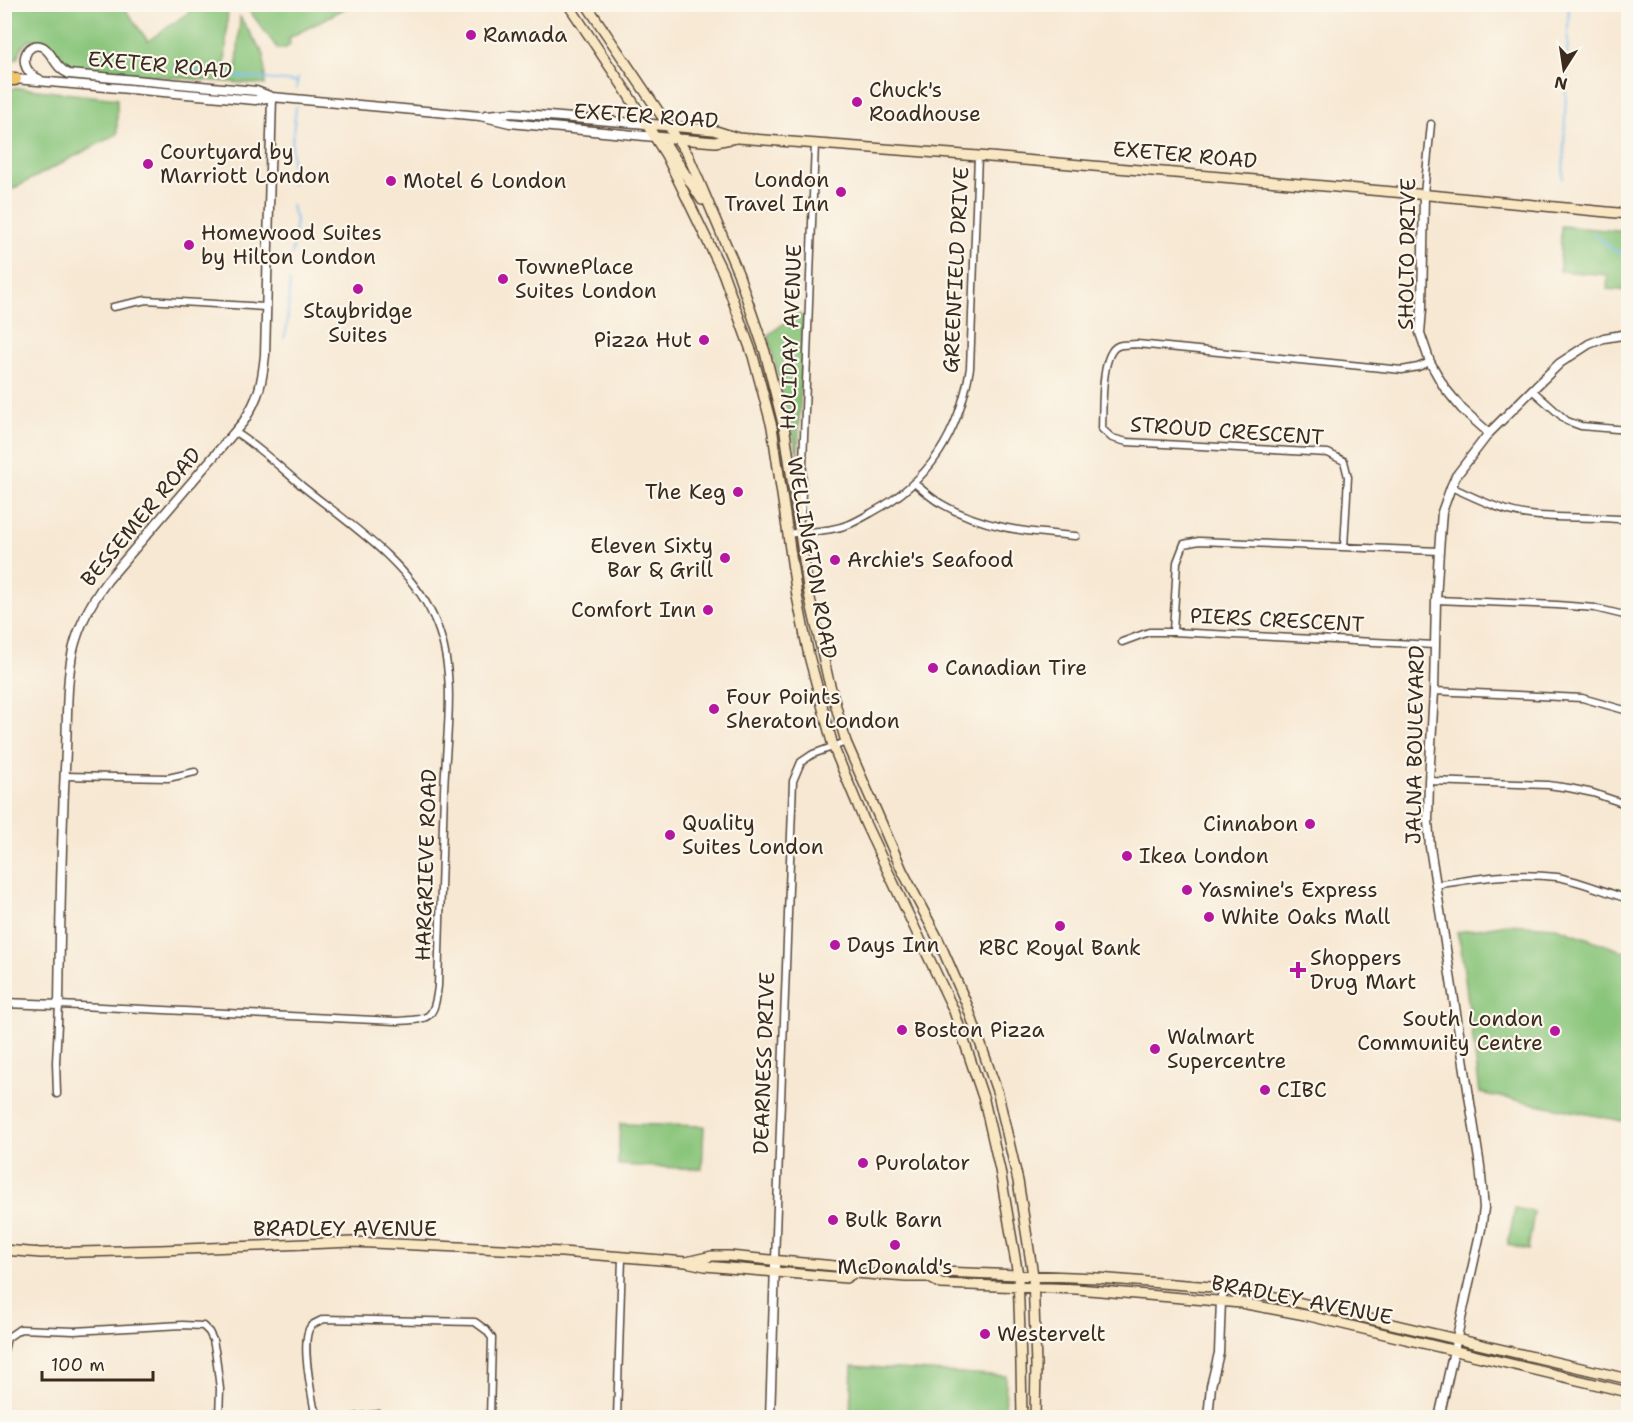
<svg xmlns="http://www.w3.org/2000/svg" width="1633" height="1422" font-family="'Shantell Sans',sans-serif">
<rect width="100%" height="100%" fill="#fbf7ec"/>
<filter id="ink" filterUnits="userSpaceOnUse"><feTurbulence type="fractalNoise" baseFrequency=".0167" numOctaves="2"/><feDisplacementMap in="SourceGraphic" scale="12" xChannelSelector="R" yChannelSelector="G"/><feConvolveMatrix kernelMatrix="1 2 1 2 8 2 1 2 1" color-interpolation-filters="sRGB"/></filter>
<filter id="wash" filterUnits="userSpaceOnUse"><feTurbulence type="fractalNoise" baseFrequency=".008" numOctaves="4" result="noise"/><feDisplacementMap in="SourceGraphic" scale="24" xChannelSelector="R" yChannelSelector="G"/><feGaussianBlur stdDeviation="1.35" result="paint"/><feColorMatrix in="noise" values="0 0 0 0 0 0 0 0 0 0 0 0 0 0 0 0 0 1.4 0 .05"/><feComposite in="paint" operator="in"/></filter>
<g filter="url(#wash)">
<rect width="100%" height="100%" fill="#f7e8d3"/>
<path fill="#89c57a" stroke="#62784c" stroke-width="1.5" d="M 4,5 L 122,5 L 148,41 L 199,5 L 228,5 L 225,66 L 237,67 L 240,17 L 264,55 L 265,85 L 72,69 L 43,40 L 29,40 L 22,47 L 17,59 L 8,61 L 5,61 Z
M 245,5 L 351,5 L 289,38 L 290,45 L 284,49 L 278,49 Z
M 20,88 L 117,99 L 117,134 L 5,193 L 5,89 Z
M 1561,226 L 1628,232 L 1628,291 L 1607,289 L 1608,275 L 1560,271 Z
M 797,314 L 800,314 L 803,319 L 798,456 L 768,335 Z
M 1508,924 L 1556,927 L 1628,953 L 1628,1122 L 1480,1093 L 1461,948 L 1457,932 Z
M 620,1124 L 704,1126 L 702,1169 L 618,1165 Z
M 1515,1208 L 1534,1212 L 1528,1250 L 1508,1245 Z
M 852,1366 L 1006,1376 L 1005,1417 L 850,1417 Z"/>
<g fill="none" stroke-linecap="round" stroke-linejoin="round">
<path stroke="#75bbed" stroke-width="2" d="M 173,67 L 221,75 L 297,82
M 296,89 L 298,77
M 1563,178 L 1569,4
M 292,184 L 292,143 L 296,107
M 291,206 L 296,219 L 292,255
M 1593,233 L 1612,249 L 1628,257
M 284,338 L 287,327 L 290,281"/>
</g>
</g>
<g filter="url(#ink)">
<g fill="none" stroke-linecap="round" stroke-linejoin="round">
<g stroke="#574639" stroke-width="9">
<path id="minor" d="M 1424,194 L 1431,124
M 113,307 L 146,300 L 266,307
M 1532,390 L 1567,421 L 1581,426 L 1628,430
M 914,483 C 923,490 931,498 940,503 C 984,529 1028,532 1076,536
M 1451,487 C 1476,498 1502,512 1530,515 C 1563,519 1596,516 1628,520
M 801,517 L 815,143
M 787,534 C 809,531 830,532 850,524 C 857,521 864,517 871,513 C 930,482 959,433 970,368 L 978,156
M 1344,547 L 1348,477 L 1344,461 L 1328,453 L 1127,442 L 1112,438 L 1102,429 C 1103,411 1100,353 1118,346 C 1123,344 1131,345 1137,344 L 1402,370 L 1418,367 L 1430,362
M 1436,600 L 1557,605 L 1595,608 L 1628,616
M 1122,642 L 1149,632 L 1173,632
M 1435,645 L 1173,632 L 1177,562 L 1184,544 L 1199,541 L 1439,551
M 1434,691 L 1582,698 L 1628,711
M 64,776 L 168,778 L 195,772
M 1429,781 L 1548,785 L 1569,788 L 1593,793 L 1628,805
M 1436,885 C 1478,878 1514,872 1557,877 C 1581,881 1605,892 1628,899
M 57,1094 L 56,1062 L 59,1005 L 396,1021 C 429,1019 434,1021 438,986 C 440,921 442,856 444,791 C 446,733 459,670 433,616 C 408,562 348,523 302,486 C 281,468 259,447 235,432
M 775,1260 L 793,781 L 801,762 L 813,754 L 846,742
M 4,1351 L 7,1338 L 20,1329 L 74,1331 L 182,1325 L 203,1326 L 209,1332 L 213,1340 L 216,1356 L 220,1389 L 219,1418
M 4,1407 C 11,1418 24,1417 36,1418
M 325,1418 L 319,1414 L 314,1408 C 311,1390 300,1339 311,1326 C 314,1323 320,1321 324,1319 L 475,1322 L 486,1330 L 492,1338 L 490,1418
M 348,1418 L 379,1414 L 389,1418
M 617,1418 L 622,1257"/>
</g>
<g stroke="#574639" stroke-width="11">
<path id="tertiary" d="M 15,79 L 255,100 L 272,97 L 480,116 L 510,123 L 655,137
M 39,79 C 14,68 26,39 43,47 C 53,53 54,67 69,74 L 256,91 L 272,97
M 486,115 L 511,113 L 647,124
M 1424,194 L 1422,309 L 1420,333 L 1430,362 L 1444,387 L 1462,409 L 1489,433
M 4,1003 L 59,1005 C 60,926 61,847 65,768 C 68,729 65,688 73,650 C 79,625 92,601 107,581 L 244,421 C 259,397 262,384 265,355 L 272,97
M 770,1418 L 775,1265
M 1208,1418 L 1211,1386 L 1219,1353 L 1221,1300 L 1224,1288
M 1439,1418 L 1481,1229 L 1484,1208 L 1480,1166 L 1430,847 L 1428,821 L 1429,781 L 1434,691 L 1436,600 L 1439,551 L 1442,512 L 1451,487 L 1456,476 L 1489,433 L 1532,390 L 1560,363 L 1589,344 L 1604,338 L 1628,334"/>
</g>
<g stroke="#574639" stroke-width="12">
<path id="secondary" d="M 568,4 L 624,88 L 666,155 L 723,273 L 753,356 L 772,427 L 797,596 L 809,656 L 833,746 L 866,825 L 954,1011 L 984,1100 L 1000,1170 L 1018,1275 L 1021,1364 L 1022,1418
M 586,4 L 688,155 L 738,273 L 765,352 L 785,432 L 809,594 L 828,678 L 846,742 L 902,870 L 938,939 L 967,1005 L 998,1094 L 1018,1181 L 1033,1275 L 1036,1366 L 1035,1418
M 647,124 L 713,130 L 738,138 L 978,156 L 1440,196 L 1628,214
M 655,137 L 715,142 L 736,138
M 667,146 L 702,200
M 4,1250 L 41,1253 L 161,1250 L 352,1242 L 562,1252 L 686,1262 L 705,1266 L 846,1278 L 854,1273
M 686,1262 L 712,1256 L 729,1256 L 846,1267 L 854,1273 L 906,1277 L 928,1277 L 942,1272 L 1097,1278 L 1224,1288 L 1258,1293 L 1628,1379
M 928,1277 L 941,1284 L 1077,1289 L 1241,1303 L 1305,1315 L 1628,1392"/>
</g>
<g stroke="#574639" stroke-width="15">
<path id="motorway" d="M 4,79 L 15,79"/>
</g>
<use href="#minor" stroke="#fff" stroke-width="6"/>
<use href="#tertiary" stroke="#fff" stroke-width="8"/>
<use href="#secondary" stroke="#f9e7c3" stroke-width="9"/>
<use href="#motorway" stroke="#f0c469" stroke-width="12"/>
</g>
</g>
<g fill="#b5179e" stroke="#fbf7ec" stroke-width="2">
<circle cx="471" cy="35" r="6"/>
<circle cx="857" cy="102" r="6"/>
<circle cx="148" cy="164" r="6"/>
<circle cx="391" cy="181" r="6"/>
<circle cx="841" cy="192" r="6"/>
<circle cx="189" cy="245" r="6"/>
<circle cx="503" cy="279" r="6"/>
<circle cx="358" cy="289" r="6"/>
<circle cx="704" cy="340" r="6"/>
<circle cx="738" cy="492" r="6"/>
<circle cx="725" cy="558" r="6"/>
<circle cx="835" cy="560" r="6"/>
<circle cx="708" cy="610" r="6"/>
<circle cx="933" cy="668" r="6"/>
<circle cx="714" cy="709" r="6"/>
<circle cx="1310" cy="824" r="6"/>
<circle cx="670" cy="835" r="6"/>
<circle cx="1127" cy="856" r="6"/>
<circle cx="1187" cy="890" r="6"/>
<circle cx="1209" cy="917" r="6"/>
<circle cx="1060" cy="926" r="6"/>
<circle cx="835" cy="945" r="6"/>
<path d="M1295 961h6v6h6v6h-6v6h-6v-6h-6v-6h6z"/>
<circle cx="902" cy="1030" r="6"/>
<circle cx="1555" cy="1031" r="6"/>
<circle cx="1155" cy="1049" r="6"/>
<circle cx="1265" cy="1090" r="6"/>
<circle cx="863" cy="1163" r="6"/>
<circle cx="833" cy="1220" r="6"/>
<circle cx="895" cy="1245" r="6"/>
<circle cx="985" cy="1334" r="6"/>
</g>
<g text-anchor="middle" stroke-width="4.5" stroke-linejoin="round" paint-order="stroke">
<g font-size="21" fill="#3b2a1e" stroke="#fbf7ec" text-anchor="start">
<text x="483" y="42">Ramada</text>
<text x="869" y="97">Chuck's<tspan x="869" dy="24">Roadhouse</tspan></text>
<text x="160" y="159">Courtyard by<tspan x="160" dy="24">Marriott London</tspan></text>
<text x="829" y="187" text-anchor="end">London<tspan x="829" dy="24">Travel Inn</tspan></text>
<text x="403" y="188">Motel 6 London</text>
<text x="201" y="240">Homewood Suites<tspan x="201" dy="24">by Hilton London</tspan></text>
<text x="515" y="274">TownePlace<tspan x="515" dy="24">Suites London</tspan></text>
<text x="358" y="318" text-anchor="middle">Staybridge<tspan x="358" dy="24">Suites</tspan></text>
<text x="692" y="347" text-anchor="end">Pizza Hut</text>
<text x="726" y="499" text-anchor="end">The Keg</text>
<text x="713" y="553" text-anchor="end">Eleven Sixty<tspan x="713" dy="24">Bar &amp; Grill</tspan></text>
<text x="847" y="567">Archie's Seafood</text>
<text x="696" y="617" text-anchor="end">Comfort Inn</text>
<text x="945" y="675">Canadian Tire</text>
<text x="726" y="704">Four Points<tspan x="726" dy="24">Sheraton London</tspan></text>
<text x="682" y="830">Quality<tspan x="682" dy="24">Suites London</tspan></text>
<text x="1298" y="831" text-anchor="end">Cinnabon</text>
<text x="1139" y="863">Ikea London</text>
<text x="1199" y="897">Yasmine's Express</text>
<text x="1221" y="924">White Oaks Mall</text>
<text x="847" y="952">Days Inn</text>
<text x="1060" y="955" text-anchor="middle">RBC Royal Bank</text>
<text x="1310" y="965">Shoppers<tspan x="1310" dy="24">Drug Mart</tspan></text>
<text x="1543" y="1026" text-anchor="end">South London<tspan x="1543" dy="24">Community Centre</tspan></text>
<text x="914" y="1037">Boston Pizza</text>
<text x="1167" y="1044">Walmart<tspan x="1167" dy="24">Supercentre</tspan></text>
<text x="1277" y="1097">CIBC</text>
<text x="875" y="1170">Purolator</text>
<text x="845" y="1227">Bulk Barn</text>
<text x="895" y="1274" text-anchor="middle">McDonald's</text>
<text x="997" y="1341">Westervelt</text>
</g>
<g font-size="21" fill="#3b2a1e" stroke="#fbf7ec">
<text transform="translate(160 65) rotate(5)" y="7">EXETER ROAD</text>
<text transform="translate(646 116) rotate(4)" y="7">EXETER ROAD</text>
<text transform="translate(1185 155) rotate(5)" y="7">EXETER ROAD</text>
<text transform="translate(1407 254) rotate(-89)" y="7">SHOLTO DRIVE</text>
<text transform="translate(956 270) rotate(-87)" y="7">GREENFIELD DRIVE</text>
<text transform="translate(791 337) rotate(-88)" y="7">HOLIDAY AVENUE</text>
<text transform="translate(1227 431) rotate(4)" y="7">STROUD CRESCENT</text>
<text transform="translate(141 517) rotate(-50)" y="7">BESSEMER ROAD</text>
<text transform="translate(812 558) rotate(80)" y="7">WELLINGTON ROAD</text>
<text transform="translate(1277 620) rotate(3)" y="7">PIERS CRESCENT</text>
<text transform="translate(1415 745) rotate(-89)" y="7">JALNA BOULEVARD</text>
<text transform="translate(426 865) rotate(-88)" y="7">HARGRIEVE ROAD</text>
<text transform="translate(764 1063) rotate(-88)" y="7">DEARNESS DRIVE</text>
<text x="345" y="1236">BRADLEY AVENUE</text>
<text transform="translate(1302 1300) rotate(11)" y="7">BRADLEY AVENUE</text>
</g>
</g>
<rect width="1633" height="1422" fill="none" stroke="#fbf7ec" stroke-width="24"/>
<g transform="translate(1564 69) rotate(192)" stroke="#fbf7ec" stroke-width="4.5" paint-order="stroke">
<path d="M0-4.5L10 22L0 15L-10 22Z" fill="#3b2a1e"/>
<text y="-9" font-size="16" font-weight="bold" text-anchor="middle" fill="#3b2a1e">N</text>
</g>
<path d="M42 1371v9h111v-9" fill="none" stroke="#3b2a1e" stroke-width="3"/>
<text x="51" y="1371" font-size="18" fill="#3b2a1e" stroke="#fbf7ec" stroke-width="4.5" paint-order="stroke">100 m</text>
</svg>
